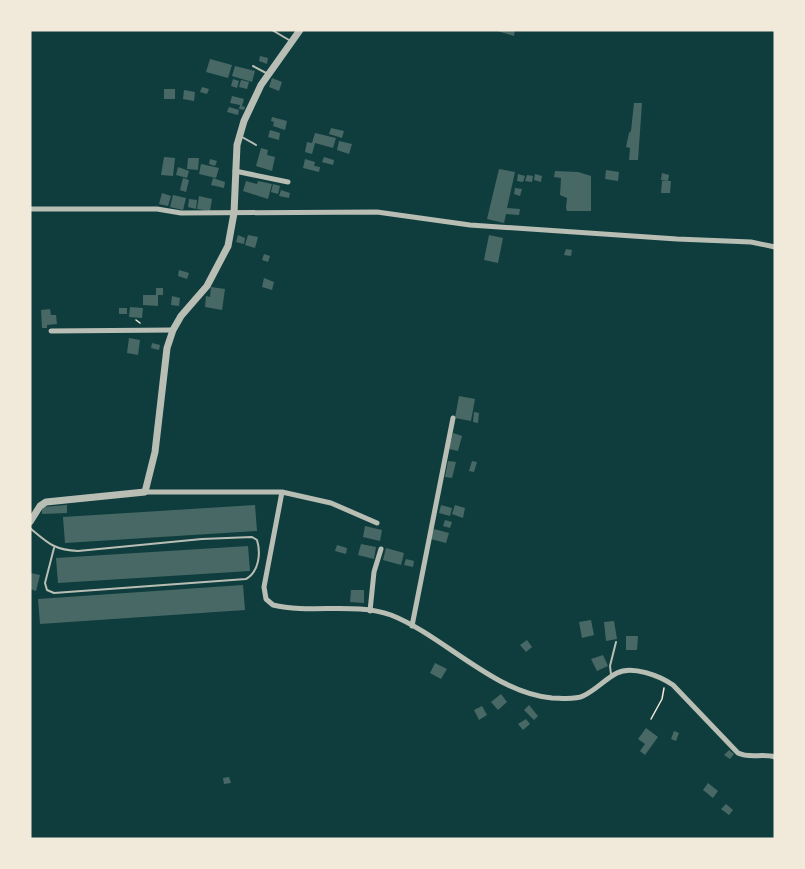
<svg xmlns="http://www.w3.org/2000/svg" width="805" height="869" font-family="'Source Serif 4',serif">
<rect width="100%" height="100%" fill="#0f3d3e"/>
<path fill="#486865" d="M 494,30 L 515,30 L 514,36 Z
M 260,56 L 268,58 L 267,64 L 259,61 Z
M 210,59 L 232,65 L 228,78 L 206,72 Z
M 235,66 L 255,71 L 252,82 L 232,76 Z
M 272,78 L 282,82 L 279,91 L 269,87 Z
M 233,79 L 239,81 L 237,88 L 231,86 Z
M 241,80 L 249,82 L 247,89 L 239,87 Z
M 202,87 L 209,89 L 207,94 L 200,92 Z
M 164,89 L 175,89 L 175,99 L 164,99 Z
M 184,90 L 195,92 L 194,101 L 183,99 Z
M 232,96 L 244,99 L 242,106 L 245,107 L 244,110 L 239,109 L 240,105 L 230,103 Z
M 634,103 L 642,103 L 638,160 L 629,160 L 630,148 L 626,147 L 629,133 L 631,131 Z
M 229,107 L 239,110 L 238,115 L 227,112 Z
M 272,117 L 287,121 L 285,130 L 273,126 L 274,122 L 271,121 Z
M 331,128 L 344,131 L 342,138 L 329,134 Z
M 270,130 L 280,133 L 279,140 L 268,137 Z
M 315,133 L 336,138 L 333,148 L 315,143 L 312,154 L 305,152 L 307,142 L 312,143 Z
M 339,141 L 352,144 L 349,154 L 337,150 Z
M 261,148 L 268,150 L 267,155 L 275,157 L 272,171 L 256,166 Z
M 164,157 L 175,158 L 173,176 L 161,175 Z
M 324,157 L 334,160 L 333,165 L 322,162 Z
M 188,158 L 199,158 L 198,170 L 187,169 Z
M 210,159 L 217,161 L 215,166 L 209,164 Z
M 305,159 L 315,162 L 314,166 L 320,167 L 319,172 L 303,168 Z
M 201,164 L 219,168 L 216,178 L 199,174 Z
M 178,167 L 189,171 L 187,178 L 176,175 Z
M 499,169 L 515,172 L 507,208 L 520,209 L 519,215 L 506,214 L 504,223 L 487,219 Z
M 606,170 L 619,172 L 618,181 L 605,179 Z
M 555,171 L 578,172 L 591,176 L 591,211 L 567,211 L 566,208 L 567,198 L 560,195 L 561,178 L 554,177 Z
M 662,173 L 669,175 L 668,181 L 661,180 Z
M 518,174 L 525,176 L 523,182 L 517,181 Z
M 535,174 L 542,176 L 541,182 L 534,180 Z
M 527,175 L 533,176 L 532,182 L 525,181 Z
M 183,178 L 189,180 L 186,192 L 180,190 Z
M 213,178 L 225,182 L 224,188 L 211,185 Z
M 246,181 L 257,184 L 258,181 L 272,184 L 268,199 L 243,191 Z
M 662,181 L 671,181 L 670,193 L 661,193 Z
M 273,184 L 280,186 L 278,194 L 271,192 Z
M 515,188 L 522,189 L 520,196 L 514,194 Z
M 281,190 L 290,193 L 289,198 L 279,196 Z
M 162,193 L 171,196 L 168,206 L 159,204 Z
M 173,195 L 186,198 L 183,210 L 170,207 Z
M 199,196 L 212,199 L 210,211 L 197,209 Z
M 189,199 L 197,200 L 196,209 L 188,207 Z
M 238,235 L 245,238 L 244,244 L 236,242 Z
M 248,235 L 258,237 L 255,248 L 245,245 Z
M 489,235 L 503,238 L 498,263 L 484,260 Z
M 566,249 L 572,250 L 571,256 L 564,255 Z
M 264,254 L 270,256 L 268,262 L 262,260 Z
M 179,270 L 189,273 L 187,279 L 178,276 Z
M 264,278 L 274,282 L 272,290 L 262,287 Z
M 211,287 L 225,289 L 222,310 L 205,307 L 206,296 L 210,297 Z
M 156,288 L 163,288 L 163,295 L 158,295 L 158,306 L 143,305 L 143,295 L 156,295 Z
M 172,296 L 180,298 L 179,306 L 171,305 Z
M 130,307 L 143,308 L 142,318 L 129,317 Z
M 119,308 L 127,308 L 127,314 L 119,314 Z
M 50,309 L 51,315 L 56,315 L 57,324 L 47,325 L 47,328 L 42,328 L 41,310 Z
M 129,338 L 140,340 L 138,355 L 127,353 Z
M 152,343 L 160,345 L 159,350 L 151,348 Z
M 459,396 L 475,399 L 471,421 L 455,418 Z
M 474,412 L 479,413 L 478,423 L 473,422 Z
M 453,433 L 462,436 L 458,451 L 449,449 Z
M 448,461 L 456,462 L 452,478 L 445,477 Z
M 472,461 L 477,462 L 474,472 L 469,471 Z
M 67,505 L 67,513 L 42,514 L 42,507 Z
M 255,505 L 257,531 L 65,543 L 63,517 Z
M 441,505 L 452,508 L 450,516 L 439,513 Z
M 455,505 L 465,508 L 463,518 L 452,514 Z
M 445,520 L 452,522 L 450,528 L 443,526 Z
M 365,526 L 382,530 L 380,541 L 363,537 Z
M 434,529 L 449,533 L 446,543 L 431,539 Z
M 361,544 L 376,547 L 374,559 L 358,555 Z
M 337,545 L 347,548 L 346,554 L 335,551 Z
M 248,546 L 250,571 L 58,583 L 56,558 Z
M 386,548 L 404,553 L 401,565 L 383,560 Z
M 406,559 L 414,561 L 413,567 L 404,565 Z
M 31,573 L 40,575 L 36,591 L 30,589 Z
M 243,585 L 245,610 L 40,624 L 38,599 Z
M 351,590 L 364,590 L 364,603 L 350,602 Z
M 591,620 L 594,635 L 582,638 L 579,622 Z
M 614,621 L 617,639 L 606,641 L 604,622 Z
M 626,636 L 638,636 L 637,650 L 626,650 Z
M 527,640 L 532,647 L 526,652 L 520,645 Z
M 603,655 L 608,666 L 597,671 L 591,659 Z
M 435,663 L 447,669 L 441,679 L 430,673 Z
M 501,694 L 507,702 L 498,710 L 491,702 Z
M 529,705 L 538,716 L 534,720 L 524,710 Z
M 482,706 L 487,715 L 479,720 L 474,710 Z
M 526,719 L 530,724 L 523,730 L 518,724 Z
M 646,728 L 658,737 L 645,755 L 640,751 L 645,744 L 638,739 Z
M 674,731 L 679,733 L 676,741 L 671,739 Z
M 729,750 L 734,754 L 730,759 L 724,755 Z
M 229,777 L 231,783 L 224,784 L 223,778 Z
M 708,783 L 718,791 L 713,798 L 703,790 Z
M 726,804 L 733,810 L 729,815 L 721,809 Z"/>
<g fill="none" stroke-linecap="round" stroke-linejoin="round">
<path stroke="#f1e9da" stroke-width="1.5" d="M 136,320 L 140,323
M 651,719 L 662,699 L 664,688"/>
<path stroke="#b8beb3" stroke-width="2" d="M 272,30 L 289,40
M 253,66 L 268,74
M 242,137 L 256,145
M 30,528 C 48,543 54,550 78,551 L 202,539 L 252,537 L 257,540 C 261,553 259,572 246,579 L 54,593 L 47,590 L 45,583 L 54,548
M 611,674 L 610,666 L 616,642"/>
<path stroke="#b8beb3" stroke-width="5" d="M 235,171 L 288,182
M 30,209 L 157,209 L 181,213 L 377,212 L 470,225 L 677,239 L 751,242 L 775,247
M 51,331 L 173,330
M 145,492 L 282,492 L 264,587 L 266,599 L 273,605 C 311,614 354,602 391,615 C 444,636 494,693 552,698 C 561,698 575,700 583,696 C 596,690 605,679 617,673 C 632,665 660,676 673,685 L 738,753 C 750,759 762,753 775,757
M 282,492 L 331,503 L 377,523
M 370,611 L 374,572 L 381,549
M 412,626 L 453,418"/>
<path stroke="#b8beb3" stroke-width="7" d="M 30,522 L 40,506 L 46,502 L 145,492 L 155,452 L 167,348 L 173,330 L 181,316 L 207,286 L 228,246 L 234,213 L 237,145 L 244,121 L 261,85 L 300,30"/>
</g>
<rect width="805" height="869" fill="none" stroke="#f1e9da" stroke-width="63"/>
</svg>
